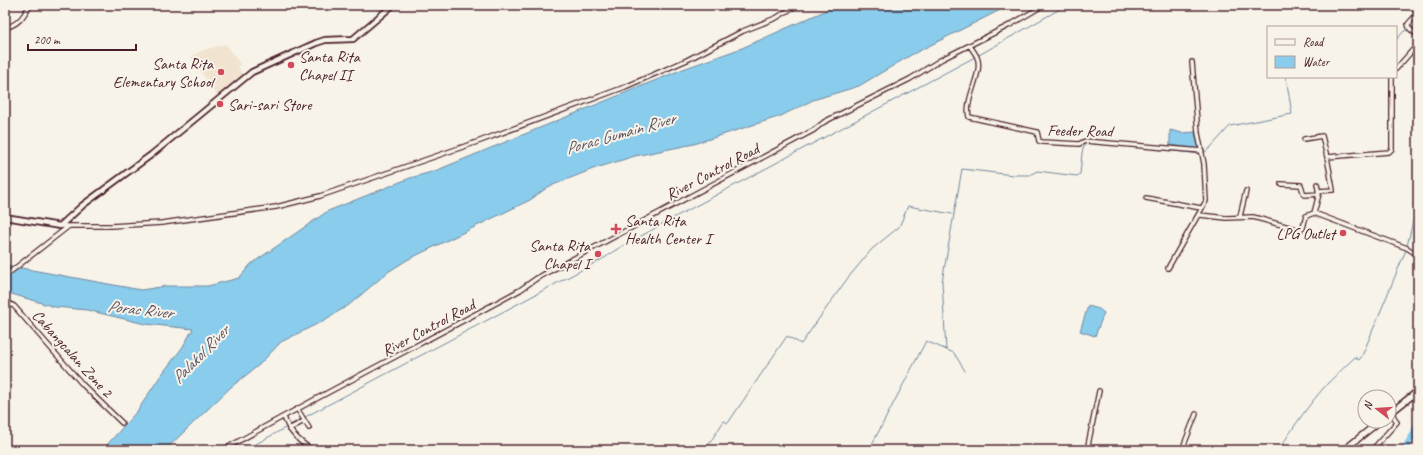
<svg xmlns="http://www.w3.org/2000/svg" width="1423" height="455" font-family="Caveat,sans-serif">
<rect width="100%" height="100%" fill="#f7f3e8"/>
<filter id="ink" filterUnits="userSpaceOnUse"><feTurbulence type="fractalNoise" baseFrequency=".025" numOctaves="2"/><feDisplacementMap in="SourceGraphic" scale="8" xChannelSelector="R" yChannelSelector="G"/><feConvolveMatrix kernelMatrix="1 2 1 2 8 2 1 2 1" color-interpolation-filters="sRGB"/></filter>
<g filter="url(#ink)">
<path fill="#f1e3cf" d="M 226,44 L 241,65 L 238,67 L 244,76 L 218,97 L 191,57 L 203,50 Z"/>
<path fill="#8acceb" stroke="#70879e" d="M 838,5 L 1010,5 L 911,55 L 859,86 L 813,100 L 781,116 L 694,144 L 635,156 L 593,169 L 548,187 L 530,200 L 407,260 L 388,272 L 349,305 L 321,322 L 281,342 L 259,365 L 231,387 L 165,450 L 100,450 L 106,446 L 138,410 L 159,378 L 182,348 L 193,329 L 145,324 L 87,310 L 55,307 L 5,292 L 5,265 L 141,290 L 167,286 L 208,286 L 239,278 L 251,264 L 328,211 L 410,178 L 435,171 L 683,69 L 742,48 Z
M 1170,130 L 1182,133 L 1195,132 L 1199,149 L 1170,145 Z
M 1088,306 L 1099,309 L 1104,313 L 1095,336 L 1080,331 Z"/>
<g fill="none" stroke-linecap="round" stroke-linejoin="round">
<path stroke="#70879e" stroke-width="1" d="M 1396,40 L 1404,31 L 1409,30
M 979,55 L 1067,5
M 1144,148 L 1201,154
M 1204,153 L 1211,147 L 1230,126 L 1292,114 L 1286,77
M 1418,190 L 1415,197 L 1418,200
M 1407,246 L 1418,201
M 946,350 L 942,282 L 962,169 L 1013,175 L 1030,175 L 1037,171 L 1077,176 L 1080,174 L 1082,153 L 1085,142
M 290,425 L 606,257 C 622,244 642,237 660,225 L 975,57
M 245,450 L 287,427
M 705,450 L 724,421 L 728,423 L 787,336 L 801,344 L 847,279 L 872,249 L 899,227 L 908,206 L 952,214
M 869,450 L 926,341 L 954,353 L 965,371
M 1279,450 C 1293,427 1310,403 1328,383 C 1337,374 1346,366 1355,357 L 1359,360 L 1362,356 L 1406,250"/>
<path stroke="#8acceb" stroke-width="7" d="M 1404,450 L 1414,434 L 1418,423"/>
<g stroke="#4a1f2b" stroke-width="6">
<path id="minor" d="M 1418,13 L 1408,24 L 1409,28 L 1418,36
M 5,28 C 19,24 23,17 30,5
M 970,46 C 972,49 975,53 977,57 C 984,72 964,99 969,117 L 1037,132 L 1039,141 L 1042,142 L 1079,144 L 1085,141 L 1202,151
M 1396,69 L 1418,44
M 1304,139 L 1322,136 L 1327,157
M 1281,184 L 1301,185 L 1304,195 L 1319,194
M 1318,191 L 1333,190 L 1327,157 L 1389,152 L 1392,149 L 1392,77
M 1146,198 L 1201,208
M 1314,213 L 1319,194 L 1317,184
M 1200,215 L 1226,218 L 1253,217 L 1300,230 L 1303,228 L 1306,216 L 1314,213 L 1407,248 L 1418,255
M 1240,216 L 1246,191
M 61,226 L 111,226 L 162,223 L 276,207 L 320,196 L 480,141 L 625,87 L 687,60 L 743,31 L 776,18 L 797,5
M 1168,268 L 1206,201 L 1204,164 L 1198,133 L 1192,62
M 5,276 L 69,226
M 5,308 L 10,304 L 14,306 L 83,385 L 122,423
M 1413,395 L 1418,401
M 298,410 L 309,428
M 284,417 C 289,432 299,442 313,450
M 289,429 L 304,421
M 223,450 C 320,395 421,344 520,290 L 537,278 L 814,130 L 824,122 L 910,79 L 942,59 L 1010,25 L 1044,5
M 1087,450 L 1099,391
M 1182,450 L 1196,414
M 1372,450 L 1397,422 L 1391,412"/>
</g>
<g stroke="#4a1f2b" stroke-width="8">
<path id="tertiary" d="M 5,217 L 60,226 L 83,205 L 151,155 L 252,72 L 316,43 L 325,40 L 353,39 L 393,5"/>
</g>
<g stroke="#4a1f2b" stroke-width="8">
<path id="secondary" d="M 1389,414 L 1418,391
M 1344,450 L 1380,421"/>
</g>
<use href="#minor" stroke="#f7f3e8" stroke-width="3.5"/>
<use href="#tertiary" stroke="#f7f3e8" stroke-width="4.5"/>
<use href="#secondary" stroke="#f7f3e8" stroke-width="5"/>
</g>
</g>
<g fill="#d1495b" stroke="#f7f3e8" stroke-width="1.5">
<circle cx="291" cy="65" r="4"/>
<circle cx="221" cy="72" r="4"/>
<circle cx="220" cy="104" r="4"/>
<path d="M614 223h4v4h4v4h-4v4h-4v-4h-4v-4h4z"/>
<circle cx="1343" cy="233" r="4"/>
<circle cx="598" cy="254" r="4"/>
</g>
<g text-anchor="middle" stroke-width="4" stroke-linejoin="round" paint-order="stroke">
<g font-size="16" fill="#4a1f2b" stroke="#f7f3e8" text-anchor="start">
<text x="299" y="62">Santa Rita<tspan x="299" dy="18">Chapel II</tspan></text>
<text x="213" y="69" text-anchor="end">Santa Rita<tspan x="213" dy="18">Elementary School</tspan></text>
<text x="228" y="110">Sari-sari Store</text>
<text x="625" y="226">Santa Rita<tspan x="625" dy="18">Health Center I</tspan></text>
<text x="1335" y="239" text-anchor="end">LPG Outlet</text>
<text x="590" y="251" text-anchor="end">Santa Rita<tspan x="590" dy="18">Chapel I</tspan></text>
</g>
<g font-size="16" fill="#4a1f2b" stroke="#f7f3e8">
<text transform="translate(1080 130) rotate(1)" y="6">Feeder Road</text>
<text transform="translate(712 171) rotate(-28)" y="6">River Control Road</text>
<text transform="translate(428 327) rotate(-28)" y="6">River Control Road</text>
<text transform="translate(73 353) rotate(48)" y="6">Cabangcalan Zone 2</text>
</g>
<g font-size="17" font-style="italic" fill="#5d5365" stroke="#f7f3e8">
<text transform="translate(620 133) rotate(-16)" y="6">Porac Gumain River</text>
<text transform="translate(140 309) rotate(6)" y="6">Porac River</text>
<text transform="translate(200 354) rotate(-46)" y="6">Palakol River</text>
</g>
</g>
<rect width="1423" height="455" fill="none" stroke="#f7f3e8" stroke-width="20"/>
<rect x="10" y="10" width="1403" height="435" fill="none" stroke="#4a1f2b" stroke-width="1.5" filter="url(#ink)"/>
<rect x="1267" y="26" width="130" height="52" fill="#f7f3e8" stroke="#b29e9c"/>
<rect x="1275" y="39" width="20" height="6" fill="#f7f3e8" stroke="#b29e9c"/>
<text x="1303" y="46" font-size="12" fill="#4a1f2b">Road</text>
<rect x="1275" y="56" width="20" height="12" fill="#8acceb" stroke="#b29e9c"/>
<text x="1303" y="66" font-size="12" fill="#4a1f2b">Water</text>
<g transform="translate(1377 409) rotate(287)"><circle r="19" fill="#f7f3e8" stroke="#b29e9c"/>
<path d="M0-3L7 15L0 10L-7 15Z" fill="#d1495b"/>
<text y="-6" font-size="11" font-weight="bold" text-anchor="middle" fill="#4a1f2b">N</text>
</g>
<path d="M28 44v6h108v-6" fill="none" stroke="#4a1f2b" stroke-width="2"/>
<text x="34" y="44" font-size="12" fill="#4a1f2b" stroke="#f7f3e8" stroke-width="3" paint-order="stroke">200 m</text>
</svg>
